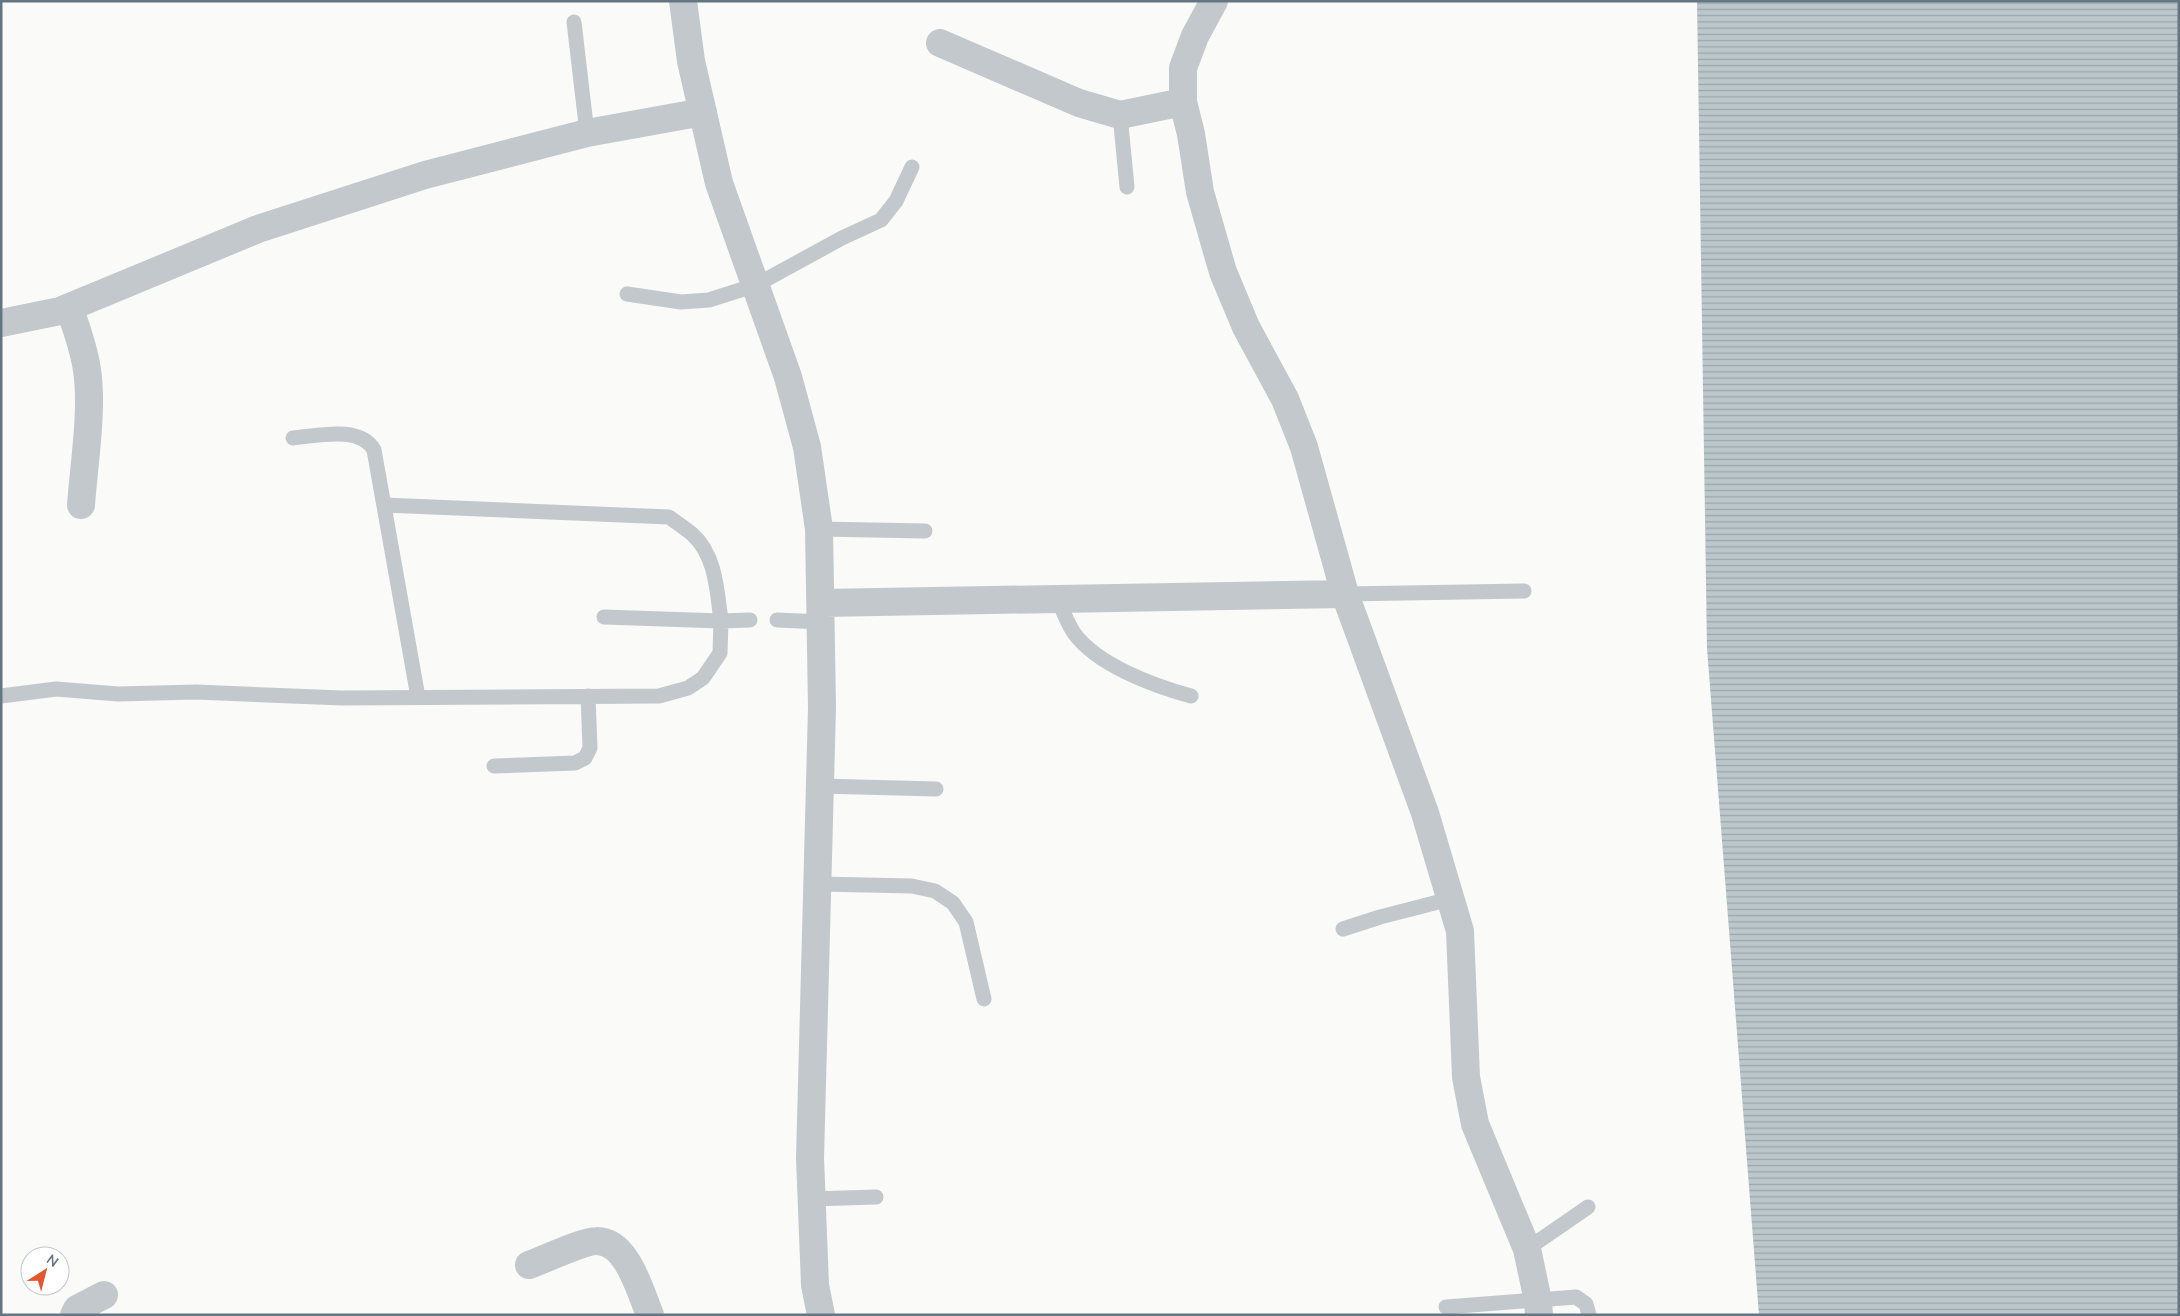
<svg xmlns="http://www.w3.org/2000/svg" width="2180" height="1316" font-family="'Nunito Sans',sans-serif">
<defs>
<pattern id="water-rules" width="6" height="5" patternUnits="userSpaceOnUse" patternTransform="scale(1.25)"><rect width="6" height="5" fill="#bbc7cb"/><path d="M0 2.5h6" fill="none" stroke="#9ca6aa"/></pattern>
</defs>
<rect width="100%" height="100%" fill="#fafaf8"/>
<path fill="url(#water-rules)" d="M 1697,1 L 2179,1 L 2179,1315 L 1759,1315 L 1707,648 Z"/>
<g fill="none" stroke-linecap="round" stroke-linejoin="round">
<path stroke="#c3c8cc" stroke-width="15" d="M 574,22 L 587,133
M 1120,115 L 1127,187
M 627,294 L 681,302 L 709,300 L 756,285 L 842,238 L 881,220 L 896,201 L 912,167
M 293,438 C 317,436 360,425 374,450 L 418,697
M 384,505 L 669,517 C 677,523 685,528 692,534 C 716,555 717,591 721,621 L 604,617
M 819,529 L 925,531
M 1345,594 L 1524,591
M 1057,599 C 1063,610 1067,623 1074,633 C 1097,665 1154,686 1191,696
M 777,620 L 822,622
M 1,696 L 56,689 L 118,694 L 196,692 L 342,698 L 659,696 L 688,688 L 703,678 L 720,653 L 721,621 L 750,620
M 494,766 L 575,763 L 585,758 L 590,748 L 588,696
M 820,786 L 936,789
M 819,884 L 912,886 L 935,891 L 953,903 L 966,922 L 984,999
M 1343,929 L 1380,917 L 1450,899
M 811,1199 L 876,1197
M 1527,1249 L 1588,1207
M 1446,1307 L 1576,1297 L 1586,1304 L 1589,1315"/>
<path stroke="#c3c8cc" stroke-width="28" d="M 683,1 L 691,61 L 719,183 L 788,377 L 807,447 L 819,529 L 822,708 L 810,1158 L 815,1285 L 821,1315
M 1214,1 L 1195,36 L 1183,68 L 1183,102 L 1191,134 L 1200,192 L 1223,272 L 1246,327 L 1285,399 L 1304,447 L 1345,594 L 1425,813 L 1460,931 L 1466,1077 L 1475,1124 L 1527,1249 L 1538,1301 L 1539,1315
M 940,43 L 1079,103 L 1120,115 L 1183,102
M 69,307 C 76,327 84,348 87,370 C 93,409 84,464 81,505
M 1,323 L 60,311 L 258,229 L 425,175 L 587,133 L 703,112
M 821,603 L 1345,594
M 529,1265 C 543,1260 584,1241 596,1241 C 627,1240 640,1291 650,1315
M 74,1315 L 77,1309 L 104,1295"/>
</g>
<rect width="2180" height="1316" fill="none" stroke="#657683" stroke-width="5"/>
<g transform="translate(45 1271) rotate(36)"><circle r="24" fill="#ffffff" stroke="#c1c8cd"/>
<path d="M0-4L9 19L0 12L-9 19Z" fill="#e4572e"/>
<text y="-8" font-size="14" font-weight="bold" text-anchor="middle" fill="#657683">N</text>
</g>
</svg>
